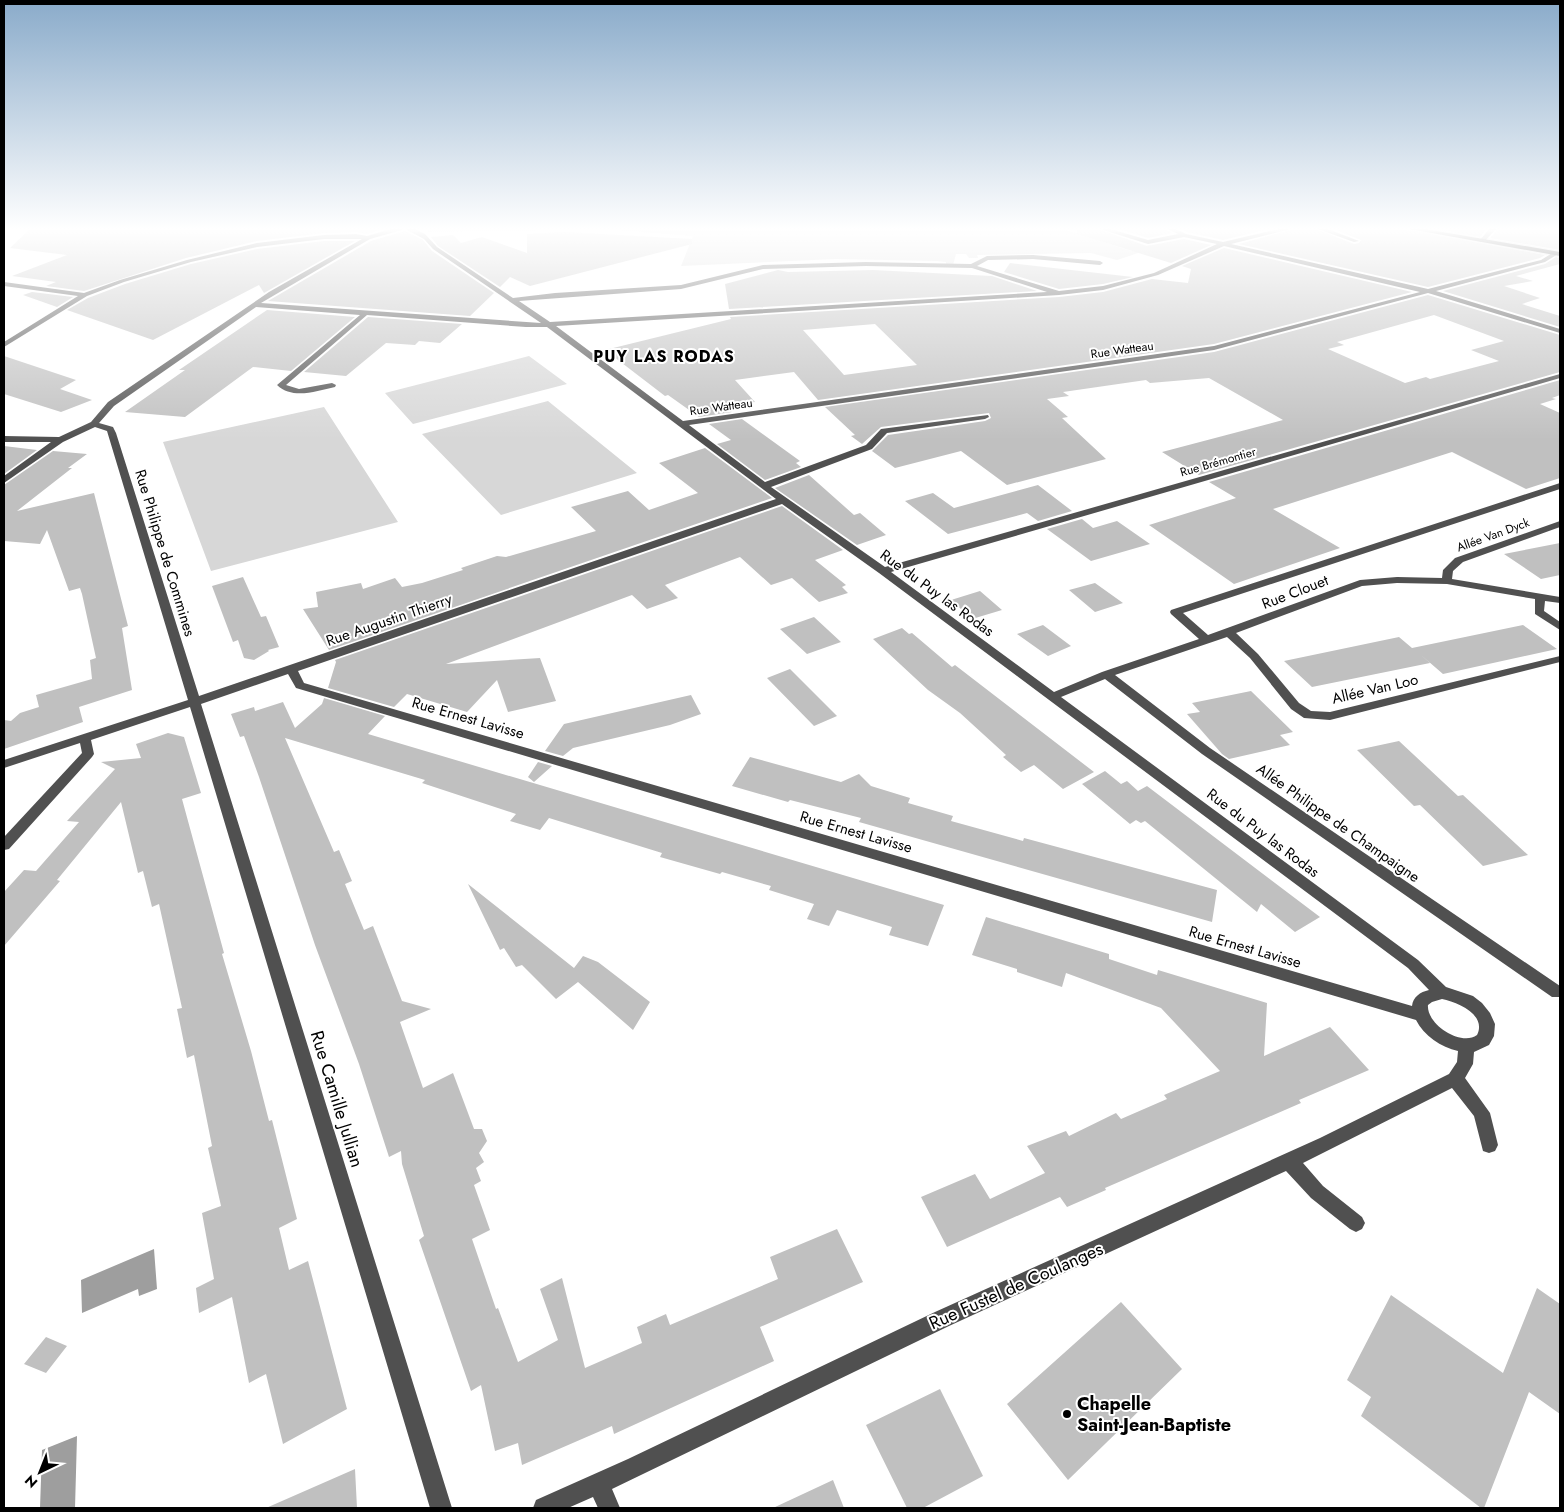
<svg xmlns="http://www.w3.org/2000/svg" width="1564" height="1512" font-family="Jost,sans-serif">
<rect width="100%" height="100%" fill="#fff"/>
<path fill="#d7d7d7" d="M 428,228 L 571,228 L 526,231 L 428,232 Z
M 592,228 L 1060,228 L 1131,251 L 1149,245 L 1156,247 L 1117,260 L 1091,253 L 977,255 L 978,258 L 969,258 L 966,254 L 956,254 L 953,265 L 946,265 L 946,262 L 937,261 L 836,259 L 681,266 L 693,236 Z
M 529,356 L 567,384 L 413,424 L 385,393 Z
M 548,401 L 637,473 L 501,515 L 422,434 Z
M 324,407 L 398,522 L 211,571 L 163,442 Z"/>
<path fill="#9e9e9e" d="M 154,1249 L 157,1289 L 139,1296 L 138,1289 L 82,1313 L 81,1280 Z
M 77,1436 L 75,1508 L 40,1508 L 42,1450 Z"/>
<path fill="#c0c0c0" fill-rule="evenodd" d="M 31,228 L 386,228 L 367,234 L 356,232 L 324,233 L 257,241 L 186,258 L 84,291 L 46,286 L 56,282 L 12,276 L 67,255 L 10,248 Z
M 1077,228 L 1095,228 L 1147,246 L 1184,239 L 1211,245 L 1171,263 L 1077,234 Z
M 1115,228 L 1164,228 L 1172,233 L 1148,238 Z
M 1179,228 L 1273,228 L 1223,240 L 1187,232 Z
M 1297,228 L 1313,228 L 1354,244 L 1359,243 L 1361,240 L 1331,228 L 1402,228 L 1545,255 L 1540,258 L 1428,287 L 1239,244 Z
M 1432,228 L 1487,228 L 1480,237 Z
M 1499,228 L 1560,228 L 1560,250 L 1490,238 Z
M 405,231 L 423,240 L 432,251 L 494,293 L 470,316 L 268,301 L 371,241 Z
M 565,232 L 692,239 L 692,244 L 530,286 L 510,277 L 500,287 L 438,246 L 431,237 L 453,235 L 461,243 L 482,237 L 527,253 L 527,234 Z
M 324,241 L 355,241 L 264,293 L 259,285 L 153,340 L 67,310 L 88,298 L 125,284 L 191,264 L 257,249 Z
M 1224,248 L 1412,292 L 1214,344 L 818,400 L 794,372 L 735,380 L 755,402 L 724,407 L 732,412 L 699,417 L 668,395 L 665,396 L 605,350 L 731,319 L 730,317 L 1059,297 L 1103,292 L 1152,279 L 1188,283 L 1191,269 L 1182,266 ZM 875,324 L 917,365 L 844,375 L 803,330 Z
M 1556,257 L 1560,258 L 1560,264 L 1516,276 L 1533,281 L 1504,286 L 1540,298 L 1522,304 L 1560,316 L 1560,327 L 1443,291 L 1545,264 Z
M 1010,263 L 1133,277 L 1103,284 L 1059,289 L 1004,272 Z
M 778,270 L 788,272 L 873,270 L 992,276 L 1037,291 L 729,309 L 725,284 Z
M 32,292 L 73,297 L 57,307 L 23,295 Z
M 1428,295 L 1560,335 L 1560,372 L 1199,475 L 1162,452 L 1283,420 L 1209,378 L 1150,383 L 1146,380 L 1063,392 L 1069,396 L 1047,399 L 1068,417 L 1062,418 L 1106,459 L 1007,485 L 961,451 L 895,468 L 872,451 L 888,435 L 985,421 L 991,418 L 989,413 L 881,427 L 862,444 L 851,436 L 855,435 L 825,407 L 1214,352 ZM 1434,315 L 1504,341 L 1471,350 L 1499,361 L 1430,379 L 1426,377 L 1405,383 L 1328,349 L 1344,345 L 1337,342 Z
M 267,310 L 355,317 L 291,371 L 253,367 L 185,417 L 125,412 L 185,370 L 179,370 Z
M 368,317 L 462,324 L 440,343 L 419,341 L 415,345 L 386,343 L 346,376 L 304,372 Z
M 4,356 L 76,380 L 60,389 L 92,400 L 61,412 L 4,394 Z
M 1560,380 L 1560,395 L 1552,398 L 1556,399 L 1540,404 L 1560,413 L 1560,478 L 1526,489 L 1452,452 L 1273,509 L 1340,548 L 1234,584 L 1149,525 L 1236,498 L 1209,482 Z
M 742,419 L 800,461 L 796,463 L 801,467 L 765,480 L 717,444 L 731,440 L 709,424 Z
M 4,446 L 37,450 L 4,474 Z
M 705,448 L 772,498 L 329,650 L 303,609 L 318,607 L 316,592 L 361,583 L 363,589 L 395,578 L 402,587 L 422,583 L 463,570 L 461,568 L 497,556 L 506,557 L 596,531 L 571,507 L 628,491 L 649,510 L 698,493 L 659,463 Z
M 53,451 L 87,454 L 68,468 L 72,468 L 17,511 L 94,493 L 128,626 L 122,628 L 132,690 L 79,707 L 83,722 L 4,749 L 4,720 L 11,721 L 20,713 L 39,707 L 36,695 L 92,679 L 90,660 L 96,658 L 82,594 L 80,588 L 69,591 L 47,530 L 40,544 L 4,541 L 4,485 Z
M 809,475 L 854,515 L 860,513 L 886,535 L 857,545 L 775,488 Z
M 1038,485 L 1072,511 L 1038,521 L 1027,513 L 948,534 L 905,501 L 933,493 L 954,508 Z
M 782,506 L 843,550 L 815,560 L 846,585 L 842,587 L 848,593 L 819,602 L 792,578 L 771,585 L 740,557 L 665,585 L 678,598 L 647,609 L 632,595 L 446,664 L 540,658 L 556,701 L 508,712 L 497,680 L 467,712 L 407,694 L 394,707 L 328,688 L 336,662 L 335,660 Z
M 1082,519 L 1093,528 L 1117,521 L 1150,544 L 1091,561 L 1047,529 Z
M 1560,543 L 1560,575 L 1541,579 L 1504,554 Z
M 243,577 L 261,617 L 266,616 L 279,647 L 268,650 L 269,651 L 254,660 L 244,658 L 238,640 L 233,642 L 212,586 Z
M 1095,583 L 1123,603 L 1095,612 L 1069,590 Z
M 980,591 L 1002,610 L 972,619 L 951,600 Z
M 814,617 L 841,642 L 807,654 L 780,629 Z
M 1043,625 L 1071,646 L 1048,656 L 1017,634 Z
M 1523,625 L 1557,649 L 1443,674 L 1421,655 L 1430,663 L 1312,687 L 1284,661 L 1399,637 L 1412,648 Z
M 902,628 L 909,634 L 912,633 L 952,667 L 955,665 L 1094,772 L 1063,789 L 1034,765 L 1021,772 L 1003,757 L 1006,755 L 960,713 L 928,690 L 873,639 Z
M 790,669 L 837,716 L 814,726 L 767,678 Z
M 1251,691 L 1293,732 L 1280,735 L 1290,745 L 1229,759 L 1222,754 L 1187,714 L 1200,712 L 1192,703 Z
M 691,695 L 701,714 L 670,725 L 573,748 L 563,756 L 545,751 L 564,724 Z
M 324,698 L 385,716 L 368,734 L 944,905 L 928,946 L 889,935 L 892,927 L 837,910 L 829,926 L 807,919 L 814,904 L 769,890 L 771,886 L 722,872 L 720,874 L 660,857 L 662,853 L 549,818 L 540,830 L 510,821 L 516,814 L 422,783 L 425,780 L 285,738 L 334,852 L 339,850 L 352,881 L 345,884 L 364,930 L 373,926 L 402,1001 L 431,1009 L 400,1022 L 423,1088 L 453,1073 L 474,1129 L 482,1129 L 487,1141 L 479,1153 L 484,1162 L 476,1168 L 481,1181 L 474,1185 L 490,1230 L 472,1239 L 496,1309 L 498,1308 L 518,1362 L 558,1340 L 540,1289 L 562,1278 L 585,1368 L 642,1343 L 637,1327 L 666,1314 L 670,1325 L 778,1279 L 770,1257 L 837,1229 L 863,1282 L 760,1327 L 774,1361 L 614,1434 L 612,1426 L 522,1465 L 518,1443 L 495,1451 L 481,1385 L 471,1391 L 419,1240 L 424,1236 L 402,1164 L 401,1151 L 389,1157 L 359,1064 L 315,945 L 259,777 L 244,736 L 240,737 L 231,714 L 254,707 L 255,711 L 283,702 L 295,728 L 322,704 Z
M 168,733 L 184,737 L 201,793 L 182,799 L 224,953 L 222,954 L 251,1051 L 269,1121 L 272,1120 L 297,1219 L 279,1228 L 289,1270 L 308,1261 L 347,1409 L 283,1444 L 266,1374 L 249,1383 L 232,1297 L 199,1313 L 196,1288 L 214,1279 L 202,1213 L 221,1206 L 208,1148 L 212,1146 L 194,1055 L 187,1058 L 177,1009 L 182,1008 L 159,904 L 152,907 L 143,871 L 138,873 L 121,802 L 57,880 L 60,881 L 4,946 L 4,892 L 24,870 L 36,871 L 79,822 L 67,821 L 115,769 L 101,762 L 141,758 L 136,744 Z
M 1399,741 L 1458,796 L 1463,795 L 1528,855 L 1483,866 L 1420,805 L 1414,806 L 1357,750 Z
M 750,757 L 841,782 L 859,774 L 871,786 L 910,798 L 908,803 L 953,816 L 951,821 L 1023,841 L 1024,838 L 1217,890 L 1212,922 L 859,822 L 861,818 L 790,800 L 788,802 L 732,786 Z
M 538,762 L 552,766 L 534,782 L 528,777 Z
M 1105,771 L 1121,784 L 1127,781 L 1138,791 L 1147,786 L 1320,917 L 1295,932 L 1261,904 L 1257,912 L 1145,821 L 1141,823 L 1136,820 L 1130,824 L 1082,784 Z
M 468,884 L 574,968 L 583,956 L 598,962 L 650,1002 L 633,1030 L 578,982 L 556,999 L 522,965 L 516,967 L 504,948 L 500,950 Z
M 986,917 L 1109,954 L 1109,959 L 1157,975 L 1158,970 L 1267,1003 L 1264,1056 L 1330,1027 L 1369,1070 L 1299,1100 L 1301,1103 L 1105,1188 L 1106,1190 L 1067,1207 L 1060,1197 L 947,1247 L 921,1197 L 975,1174 L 990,1199 L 1045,1173 L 1027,1146 L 1066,1131 L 1069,1136 L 1116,1113 L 1121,1119 L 1167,1099 L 1164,1095 L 1220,1071 L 1161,1008 L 1066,973 L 1062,987 L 1017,972 L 1017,969 L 972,955 Z
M 1537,1288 L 1560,1304 L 1560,1414 L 1529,1392 L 1484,1508 L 1481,1508 L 1361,1416 L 1371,1397 L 1347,1380 L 1391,1295 L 1503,1373 Z
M 1121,1302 L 1182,1369 L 1068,1480 L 1007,1404 Z
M 46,1337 L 67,1346 L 46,1373 L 24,1364 Z
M 940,1389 L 983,1476 L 923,1508 L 907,1508 L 866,1425 Z
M 355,1469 L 357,1508 L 266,1508 Z
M 833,1480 L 844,1508 L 773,1508 Z"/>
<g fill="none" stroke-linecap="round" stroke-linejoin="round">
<g stroke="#dbdbdb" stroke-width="3">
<path id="major" d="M 1404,228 L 1419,228 L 1560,252 L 1560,256 Z"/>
</g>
<path fill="#505050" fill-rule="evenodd" d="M 394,228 L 413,228 L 425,234 L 437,247 L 513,298 L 555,293 L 681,285 L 763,265 L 866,262 L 971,264 L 987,256 L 1033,255 L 1100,261 L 1103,263 L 1100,265 L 1033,259 L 988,260 L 977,266 L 1059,291 L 1103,286 L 1154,273 L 1217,244 L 1184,237 L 1148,244 L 1097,228 L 1107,228 L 1148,240 L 1178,234 L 1166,228 L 1174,228 L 1186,234 L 1223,242 L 1283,228 L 1295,228 L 1231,244 L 1428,289 L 1541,260 L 1554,252 L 1558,252 L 1558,254 L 1545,262 L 1436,291 L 1560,329 L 1560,333 L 1428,293 L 1214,350 L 689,425 L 765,482 L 866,445 L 881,429 L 988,415 L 989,417 L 985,419 L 887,433 L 872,449 L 771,487 L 885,567 L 1560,374 L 1560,378 L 891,572 L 1054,692 L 1102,672 L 1199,639 L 1171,614 L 1170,612 L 1171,610 L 1560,483 L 1560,489 L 1183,613 L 1208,635 L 1360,580 L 1397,577 L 1442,578 L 1443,570 L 1455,558 L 1560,521 L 1560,527 L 1463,562 L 1453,571 L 1452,579 L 1560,597 L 1560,603 L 1545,601 L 1544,611 L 1560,622 L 1560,630 L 1535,614 L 1535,599 L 1447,584 L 1397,583 L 1362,586 L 1236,633 L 1258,654 L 1299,703 L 1311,711 L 1330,712 L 1560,656 L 1560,662 L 1330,720 L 1304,718 L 1291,709 L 1250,658 L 1227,637 L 1115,675 L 1210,748 L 1560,986 L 1560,997 L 1552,997 L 1202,754 L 1105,679 L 1061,697 L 1418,960 L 1446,987 L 1473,996 L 1482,1003 L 1490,1013 L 1495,1024 L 1494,1036 L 1489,1045 L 1474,1052 L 1473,1064 L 1465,1078 L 1490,1113 L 1498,1145 L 1495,1151 L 1489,1153 L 1483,1151 L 1474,1116 L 1452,1088 L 1303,1163 L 1323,1186 L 1362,1217 L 1365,1223 L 1362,1229 L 1356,1232 L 1350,1229 L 1311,1198 L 1286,1171 L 949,1326 L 612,1489 L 620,1508 L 598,1508 L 593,1497 L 568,1508 L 533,1508 L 536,1500 L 628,1459 L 935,1312 L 1320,1138 L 1449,1074 L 1457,1062 L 1458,1051 C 1441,1047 1424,1036 1416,1020 L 296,688 L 288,674 L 201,704 L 452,1508 L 430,1508 L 190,707 L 91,740 L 94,754 L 92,757 L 9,849 L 4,850 L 4,837 L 82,753 L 80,743 L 4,768 L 4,760 L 188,700 L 107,431 L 95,427 L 63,442 L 4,483 L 4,476 L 51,442 L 4,442 L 4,436 L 59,437 L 91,422 L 108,402 L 269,292 L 362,239 L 324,239 L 257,247 L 191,262 L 124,282 L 87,296 L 4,347 L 4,342 L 78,296 L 4,286 L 4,282 L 84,293 L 120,280 L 187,260 L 257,243 L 324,235 L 356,234 L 367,236 ZM 405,229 L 424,239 L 433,249 L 541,323 L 261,303 L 370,239 ZM 1224,246 L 1420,292 L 1214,346 L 683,421 L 556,326 L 1059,295 L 1103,290 L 1158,275 ZM 866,266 L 972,268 L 1047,292 L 550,322 L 519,301 L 681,289 L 763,269 ZM 256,307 L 360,315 L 277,385 C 293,400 316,391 335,387 L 336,385 L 332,383 L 299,389 L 286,385 L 367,315 L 526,327 L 547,327 L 776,499 L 199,696 L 116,433 L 113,427 L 99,423 L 114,406 ZM 782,504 L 879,573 L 1408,968 L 1429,990 C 1420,992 1413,997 1412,1006 L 304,683 L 298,671 ZM 1442,999 C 1458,1002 1487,1015 1477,1035 C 1461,1047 1426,1024 1428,1005 L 1432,1002 Z
M 1315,228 L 1325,228 L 1359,241 L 1354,242 Z
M 1490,228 L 1497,228 L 1484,242 L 1480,242 L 1480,240 Z"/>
<use href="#major" fill="#000" fill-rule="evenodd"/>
</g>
<linearGradient id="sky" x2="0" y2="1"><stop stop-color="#8aabca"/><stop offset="0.52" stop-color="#fff"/><stop offset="1" stop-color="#fff" stop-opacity="0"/></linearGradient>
<rect width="1564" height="440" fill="url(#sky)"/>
<circle fill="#000" stroke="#fff" stroke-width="2" cx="1067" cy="1414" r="5"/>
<g text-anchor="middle" stroke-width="4" stroke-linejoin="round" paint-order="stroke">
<g font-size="12" fill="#000" stroke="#fff">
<text transform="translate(1122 350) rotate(-8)" y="4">Rue Watteau</text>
<text transform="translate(721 407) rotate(-8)" y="4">Rue Watteau</text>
<text transform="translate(1218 462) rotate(-16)" y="4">Rue Brémontier</text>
<text transform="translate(1493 535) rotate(-20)" y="4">Allée Van Dyck</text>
</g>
<g font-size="15" fill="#000" stroke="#fff">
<text transform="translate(165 553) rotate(73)" y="5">Rue Philippe de Commines</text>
<text transform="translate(1295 592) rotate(-21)" y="5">Rue Clouet</text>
<text transform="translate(937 593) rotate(36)" y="5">Rue du Puy las Rodas</text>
<text transform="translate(389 620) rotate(-19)" y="5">Rue Augustin Thierry</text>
<text transform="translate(1375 689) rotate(-13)" y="5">Allée Van Loo</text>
<text transform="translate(468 718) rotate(16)" y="5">Rue Ernest Lavisse</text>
<text transform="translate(1338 823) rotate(35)" y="5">Allée Philippe de Champaigne</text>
<text transform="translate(856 832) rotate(16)" y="5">Rue Ernest Lavisse</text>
<text transform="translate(1263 833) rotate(37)" y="5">Rue du Puy las Rodas</text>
<text transform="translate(1245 947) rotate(16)" y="5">Rue Ernest Lavisse</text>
</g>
<g font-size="16" font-weight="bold" letter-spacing="1" fill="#000" stroke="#fff">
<text x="664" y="362">PUY LAS RODAS</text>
</g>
<g font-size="18" fill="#000" stroke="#fff">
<text transform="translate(337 1099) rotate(73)" y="6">Rue Camille Jullian</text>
<text transform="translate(1016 1286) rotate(-24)" y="6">Rue Fustel de Coulanges</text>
</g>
<g font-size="18" font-weight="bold" fill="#000" stroke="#fff" text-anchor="start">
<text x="1077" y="1410">Chapelle<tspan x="1077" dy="21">Saint-Jean-Baptiste</tspan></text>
</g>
</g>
<rect width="1564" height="1512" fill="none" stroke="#000000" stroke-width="10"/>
<g transform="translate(40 1472) rotate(223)" stroke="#ffffff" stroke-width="4" paint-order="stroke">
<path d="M0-4L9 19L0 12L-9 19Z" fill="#000000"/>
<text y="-8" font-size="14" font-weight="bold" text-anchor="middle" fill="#000000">N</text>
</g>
</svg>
